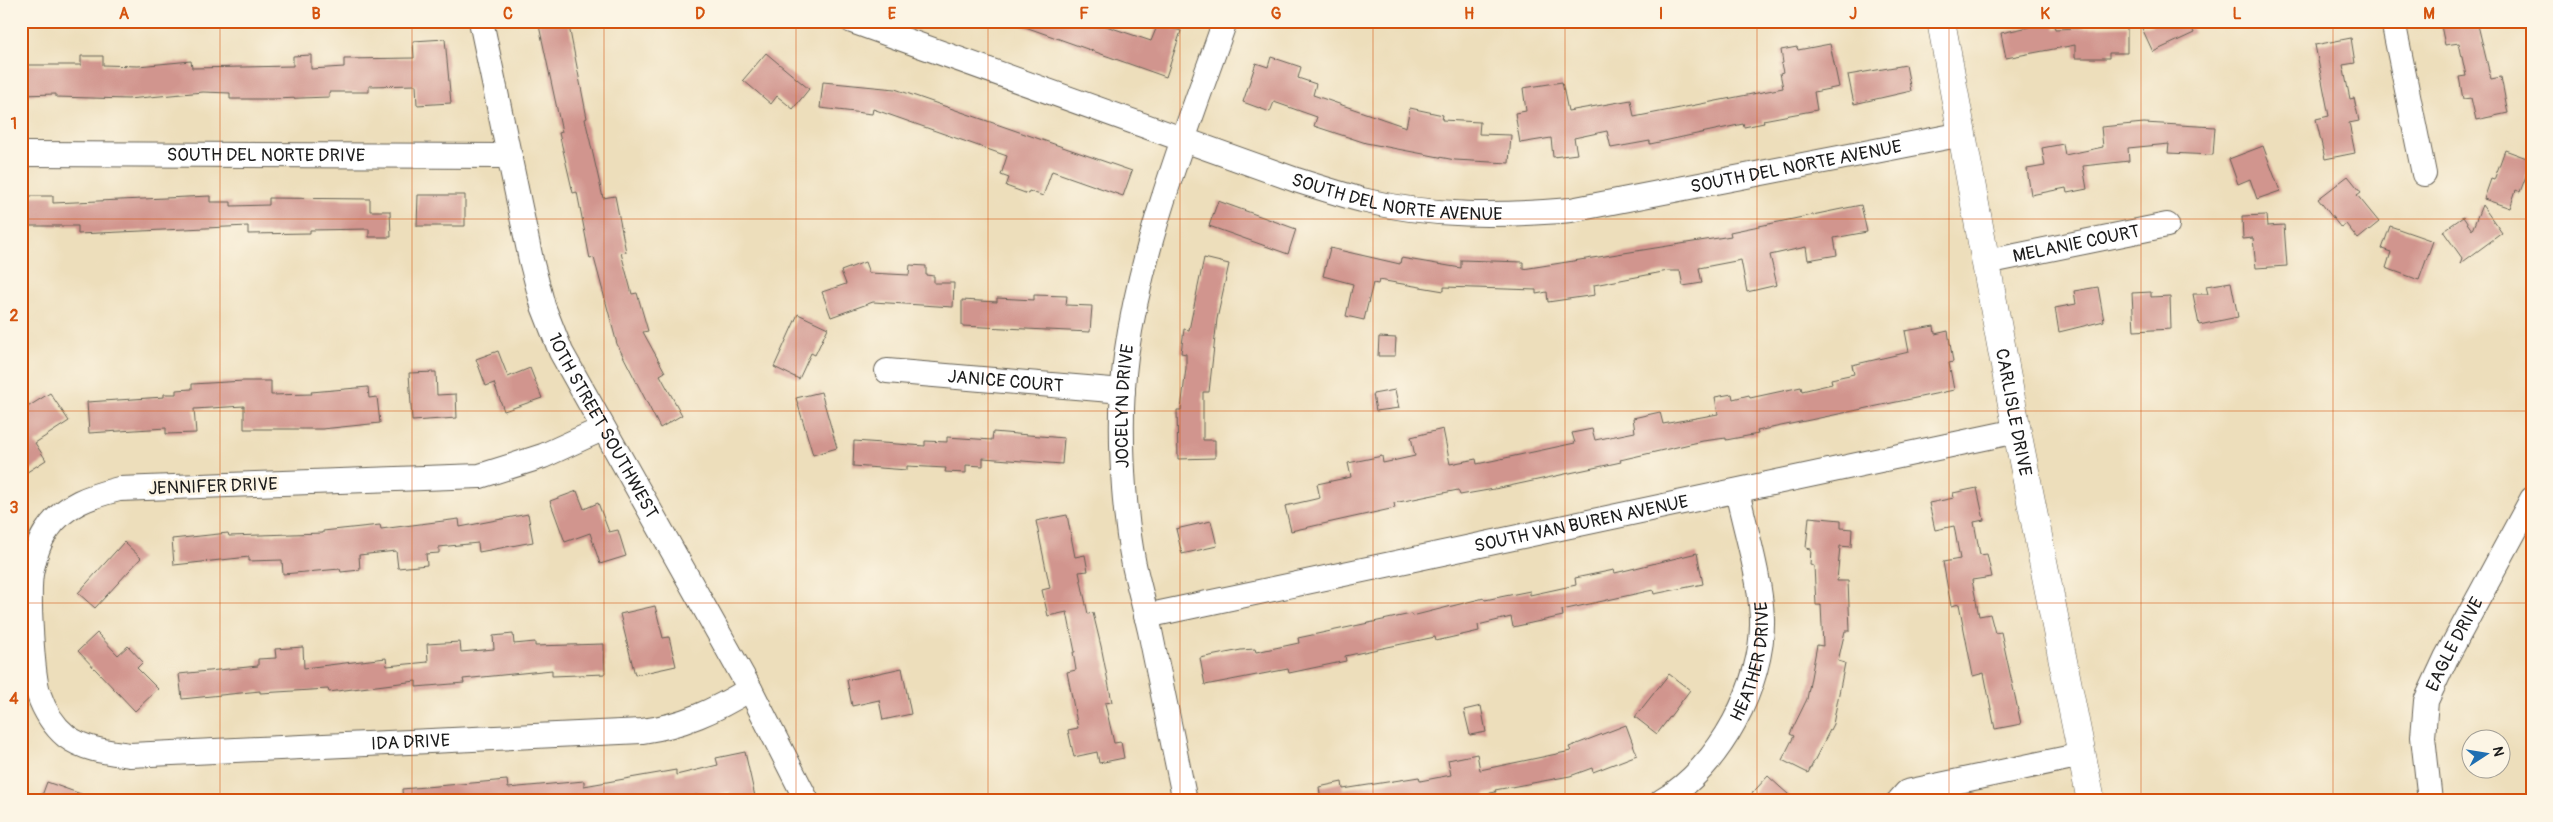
<svg xmlns="http://www.w3.org/2000/svg" width="2553" height="822" font-family="Pangolin,sans-serif">
<rect width="100%" height="100%" fill="#fcf5e5"/>
<filter id="ink" filterUnits="userSpaceOnUse"><feTurbulence type="fractalNoise" baseFrequency=".02" numOctaves="2"/><feDisplacementMap in="SourceGraphic" scale="10" xChannelSelector="R" yChannelSelector="G"/><feConvolveMatrix kernelMatrix="1 2 1 2 8 2 1 2 1" color-interpolation-filters="sRGB"/></filter>
<filter id="wash" filterUnits="userSpaceOnUse"><feTurbulence type="fractalNoise" baseFrequency=".0096" numOctaves="4" result="noise"/><feDisplacementMap in="SourceGraphic" scale="20" xChannelSelector="R" yChannelSelector="G"/><feGaussianBlur stdDeviation="1.12" result="paint"/><feColorMatrix in="noise" values="0 0 0 0 0 0 0 0 0 0 0 0 0 0 0 0 0 1.4 0 .05"/><feComposite in="paint" operator="in"/></filter>
<g filter="url(#wash)">
<rect width="100%" height="100%" fill="#eddebb"/>
<g id="blocks">
<path fill="#d1958e" d="M 538,21 L 568,21 L 587,118 L 585,119 L 603,198 L 615,196 L 626,252 L 621,253 L 632,294 L 637,293 L 648,331 L 643,332 L 665,372 L 660,375 L 682,415 L 660,428 L 617,344 L 594,258 L 590,259 L 577,192 L 573,193 L 559,133 L 562,132 Z
M 1017,21 L 1091,21 L 1151,41 L 1158,24 L 1181,31 L 1166,77 L 1017,24 Z
M 2028,21 L 2053,21 L 2055,29 L 2127,26 L 2127,53 L 2109,53 L 2109,58 L 2075,58 L 2075,45 L 2006,58 L 2001,33 L 2029,27 Z
M 2151,21 L 2189,21 L 2194,33 L 2153,52 L 2141,26 L 2153,26 Z
M 2440,21 L 2477,21 L 2491,79 L 2501,77 L 2508,113 L 2476,120 L 2471,98 L 2463,99 L 2459,77 L 2466,76 L 2459,43 L 2445,45 Z
M 2351,38 L 2355,63 L 2343,65 L 2350,99 L 2354,98 L 2359,121 L 2349,123 L 2355,153 L 2325,159 L 2316,119 L 2329,116 L 2315,45 Z
M 445,39 L 451,103 L 417,105 L 416,85 L 369,86 L 369,92 L 329,92 L 329,97 L 273,99 L 230,99 L 230,93 L 203,92 L 128,99 L 56,97 L 56,94 L 21,95 L 21,65 L 81,65 L 81,56 L 103,56 L 103,65 L 138,66 L 191,61 L 192,68 L 293,66 L 293,56 L 311,55 L 311,69 L 344,67 L 344,59 L 414,58 L 413,41 Z
M 1830,44 L 1839,87 L 1814,92 L 1817,110 L 1763,120 L 1764,123 L 1744,127 L 1743,124 L 1650,144 L 1650,141 L 1611,148 L 1607,131 L 1574,138 L 1577,154 L 1553,157 L 1551,138 L 1520,143 L 1515,113 L 1526,111 L 1523,88 L 1562,82 L 1568,111 L 1631,100 L 1634,117 L 1783,88 L 1780,73 L 1783,72 L 1781,64 L 1783,63 L 1781,50 L 1797,47 L 1798,50 Z
M 766,53 L 809,89 L 793,109 L 777,96 L 771,104 L 743,80 Z
M 1271,57 L 1301,67 L 1298,78 L 1316,84 L 1313,95 L 1406,127 L 1410,108 L 1443,115 L 1442,120 L 1480,122 L 1479,134 L 1511,135 L 1509,163 L 1455,160 L 1366,143 L 1314,126 L 1317,117 L 1274,102 L 1270,112 L 1243,102 L 1256,63 L 1268,67 Z
M 1906,65 L 1911,91 L 1854,104 L 1848,75 Z
M 823,82 L 895,89 L 1132,171 L 1123,196 L 1052,171 L 1043,196 L 1029,191 L 1028,194 L 1006,186 L 1009,178 L 1001,175 L 1007,156 L 873,109 L 872,114 L 820,108 Z
M 2144,123 L 2215,127 L 2213,155 L 2168,153 L 2169,144 L 2128,148 L 2129,161 L 2083,166 L 2087,189 L 2067,193 L 2066,188 L 2031,195 L 2027,169 L 2045,166 L 2042,148 L 2063,144 L 2065,155 L 2103,147 L 2101,127 Z
M 2263,146 L 2280,191 L 2257,199 L 2250,179 L 2238,184 L 2229,159 Z
M 2505,150 L 2532,160 L 2520,192 L 2516,190 L 2510,208 L 2484,199 L 2491,179 L 2494,180 Z
M 2348,176 L 2361,192 L 2357,195 L 2379,222 L 2358,239 L 2346,224 L 2341,228 L 2318,199 Z
M 418,195 L 465,195 L 465,226 L 417,226 Z
M 21,196 L 53,196 L 53,203 L 210,196 L 210,202 L 231,202 L 231,206 L 269,205 L 269,198 L 370,199 L 370,211 L 390,211 L 391,237 L 369,237 L 369,229 L 310,230 L 310,233 L 248,234 L 248,226 L 78,234 L 78,226 L 21,226 Z
M 1218,201 L 1296,229 L 1288,254 L 1209,226 Z
M 1861,205 L 1867,232 L 1834,238 L 1837,255 L 1808,260 L 1806,247 L 1770,255 L 1777,285 L 1747,292 L 1741,260 L 1699,268 L 1702,283 L 1683,286 L 1680,271 L 1668,271 L 1594,285 L 1595,295 L 1548,302 L 1547,292 L 1536,294 L 1536,290 L 1444,287 L 1444,291 L 1379,280 L 1378,284 L 1373,283 L 1364,320 L 1346,316 L 1353,284 L 1323,276 L 1330,248 L 1400,264 L 1401,258 L 1461,268 L 1461,260 L 1523,262 L 1523,269 L 1731,236 L 1730,232 Z
M 2482,205 L 2502,233 L 2460,264 L 2462,258 L 2443,231 L 2463,217 L 2472,230 Z
M 2266,215 L 2267,226 L 2284,225 L 2287,266 L 2256,268 L 2253,238 L 2243,239 L 2242,216 Z
M 2390,226 L 2433,241 L 2419,280 L 2386,268 L 2391,252 L 2382,249 Z
M 1204,258 L 1229,264 L 1217,319 L 1209,392 L 1203,392 L 1203,440 L 1215,440 L 1215,458 L 1178,459 L 1177,410 L 1181,410 L 1186,368 L 1186,354 L 1181,353 L 1184,329 L 1189,330 Z
M 865,262 L 869,273 L 909,275 L 910,265 L 926,266 L 926,275 L 934,276 L 934,283 L 954,283 L 953,307 L 873,302 L 831,317 L 822,292 L 846,284 L 841,271 Z
M 2231,282 L 2238,317 L 2199,325 L 2193,294 L 2208,294 L 2206,286 Z
M 2098,287 L 2104,321 L 2059,332 L 2055,308 L 2076,304 L 2074,291 Z
M 2151,292 L 2151,297 L 2170,296 L 2171,329 L 2134,331 L 2132,293 Z
M 1034,295 L 1067,296 L 1066,305 L 1092,306 L 1090,332 L 962,326 L 962,300 L 997,302 L 997,298 L 1034,300 Z
M 798,314 L 828,328 L 815,355 L 811,353 L 799,379 L 774,367 Z
M 1934,326 L 1935,334 L 1948,331 L 1953,362 L 1949,363 L 1954,390 L 1757,431 L 1758,434 L 1726,440 L 1726,438 L 1703,441 L 1620,460 L 1621,462 L 1500,488 L 1460,495 L 1458,490 L 1394,503 L 1395,508 L 1291,531 L 1285,506 L 1320,498 L 1317,484 L 1351,477 L 1348,463 L 1382,456 L 1383,463 L 1415,456 L 1411,437 L 1443,429 L 1450,464 L 1476,459 L 1477,464 L 1575,443 L 1572,433 L 1592,429 L 1595,440 L 1635,432 L 1633,418 L 1660,412 L 1663,424 L 1718,414 L 1715,397 L 1732,394 L 1733,399 L 1749,395 L 1750,398 L 1801,387 L 1802,391 L 1832,384 L 1831,379 L 1854,374 L 1852,365 L 1909,352 L 1905,331 Z
M 1379,337 L 1396,338 L 1395,356 L 1378,356 Z
M 498,351 L 508,377 L 530,368 L 542,398 L 504,411 L 494,383 L 486,386 L 476,359 Z
M 436,372 L 437,395 L 456,394 L 457,418 L 412,421 L 409,373 Z
M 244,381 L 271,381 L 271,395 L 312,394 L 311,392 L 368,387 L 369,398 L 377,397 L 380,423 L 322,429 L 244,429 L 244,406 L 194,409 L 196,433 L 166,434 L 166,428 L 89,433 L 87,402 L 164,397 L 164,394 L 176,394 L 176,390 L 192,389 L 192,384 Z
M 1395,390 L 1399,408 L 1376,411 L 1373,394 Z
M 821,392 L 837,448 L 813,455 L 796,398 Z
M 50,393 L 69,421 L 35,443 L 46,460 L 21,476 L 21,411 Z
M 993,432 L 1064,438 L 1062,464 L 983,458 L 983,466 L 966,465 L 966,473 L 945,472 L 946,468 L 907,466 L 907,470 L 853,466 L 854,441 L 925,446 L 925,441 L 947,442 L 947,437 L 992,440 Z
M 1977,488 L 1984,520 L 1974,522 L 1980,555 L 1987,554 L 1992,577 L 1972,580 L 1979,616 L 1990,614 L 1995,633 L 2001,632 L 2021,724 L 1995,729 L 1984,673 L 1973,676 L 1959,604 L 1951,606 L 1943,562 L 1960,559 L 1954,526 L 1935,530 L 1929,503 L 1954,498 L 1953,493 Z
M 577,491 L 584,509 L 598,503 L 609,532 L 618,530 L 626,556 L 600,564 L 590,533 L 565,542 L 550,501 Z
M 528,514 L 533,542 L 479,552 L 478,543 L 439,547 L 439,553 L 426,554 L 427,565 L 398,568 L 396,551 L 359,555 L 360,570 L 341,572 L 340,569 L 283,574 L 282,560 L 249,561 L 249,557 L 174,565 L 172,539 L 228,533 L 229,536 L 323,533 L 323,531 L 380,525 L 381,529 L 459,519 L 460,527 Z
M 1067,515 L 1075,557 L 1085,555 L 1088,571 L 1079,572 L 1088,614 L 1093,613 L 1101,646 L 1112,702 L 1105,703 L 1114,743 L 1121,742 L 1124,758 L 1099,763 L 1097,752 L 1074,757 L 1068,730 L 1078,728 L 1067,672 L 1076,670 L 1073,652 L 1075,652 L 1067,612 L 1048,616 L 1042,590 L 1050,588 L 1036,521 Z
M 1809,517 L 1841,520 L 1841,528 L 1852,529 L 1851,547 L 1840,546 L 1837,581 L 1848,581 L 1850,631 L 1845,631 L 1838,661 L 1845,663 L 1833,724 L 1808,773 L 1782,760 L 1794,736 L 1790,734 L 1807,699 L 1817,645 L 1823,646 L 1821,605 L 1816,605 L 1814,566 L 1810,565 L 1811,549 L 1806,548 Z
M 1211,521 L 1217,546 L 1182,554 L 1176,529 Z
M 124,542 L 141,558 L 95,608 L 78,593 Z
M 1697,553 L 1703,584 L 1654,594 L 1653,590 L 1562,610 L 1563,616 L 1513,627 L 1511,617 L 1478,625 L 1479,631 L 1436,641 L 1435,637 L 1345,656 L 1346,661 L 1289,673 L 1288,669 L 1205,685 L 1200,658 L 1241,650 L 1255,649 L 1256,652 L 1299,643 L 1298,638 L 1411,614 L 1412,616 L 1484,598 L 1485,600 L 1530,591 L 1530,595 L 1576,585 L 1575,578 L 1614,570 L 1615,573 Z
M 655,606 L 663,638 L 669,637 L 676,666 L 635,675 L 620,614 Z
M 97,633 L 118,655 L 128,646 L 143,662 L 137,668 L 158,689 L 135,711 L 78,651 Z
M 513,634 L 514,644 L 535,642 L 535,646 L 604,644 L 605,674 L 552,676 L 552,670 L 463,679 L 464,683 L 416,687 L 416,681 L 329,692 L 328,689 L 260,693 L 260,691 L 182,699 L 179,674 L 258,666 L 258,659 L 276,658 L 275,649 L 303,647 L 304,668 L 386,658 L 387,666 L 428,662 L 427,644 L 460,642 L 461,652 L 494,649 L 493,636 Z
M 902,668 L 911,714 L 883,720 L 879,700 L 852,706 L 847,680 Z
M 1669,674 L 1690,690 L 1657,734 L 1635,717 Z
M 1481,706 L 1486,732 L 1470,735 L 1464,710 Z
M 1626,725 L 1637,755 L 1593,772 L 1592,768 L 1570,776 L 1495,790 L 1496,792 L 1485,794 L 1485,796 L 1464,801 L 1321,801 L 1319,787 L 1342,782 L 1343,789 L 1419,777 L 1420,781 L 1451,775 L 1448,760 L 1477,754 L 1480,770 L 1571,751 L 1569,747 Z
M 745,752 L 756,801 L 732,801 L 730,792 L 698,799 L 697,795 L 668,801 L 403,801 L 402,789 L 507,780 L 508,788 L 584,781 L 584,786 L 676,770 L 676,775 L 718,765 L 716,758 Z
M 1768,776 L 1780,787 L 1796,801 L 1745,801 Z
M 47,782 L 92,798 L 91,801 L 40,801 Z"/>
</g>
</g>
<g filter="url(#ink)">
<use href="#blocks" fill-opacity="0" stroke="#656054" stroke-width="1"/>
<g fill="none" stroke-linecap="round" stroke-linejoin="round">
<g stroke="#656054" stroke-width="26">
<g id="minor">
<path id="s1" d="M 481,21 L 531,260 L 543,306 L 561,352 L 750,689 L 807,801"/>
<path id="s2" d="M 852,21 L 1296,180 C 1318,187 1340,194 1362,200 C 1431,217 1501,216 1571,210 L 1963,134"/>
<path d="M 2393,21 L 2424,174"/>
<path id="s3" d="M 21,154 L 510,156"/>
<path id="s4" d="M 1986,262 L 2167,225"/>
<path id="s5" d="M 887,371 L 1123,391"/>
<path id="s6" d="M 602,429 L 543,456 L 480,476 L 119,489 C 91,496 65,504 48,529 C 38,542 34,558 31,574 C 28,595 32,676 39,695 C 44,710 54,726 66,736 C 84,750 108,752 130,755 L 642,731 C 682,726 716,710 750,689"/>
<path id="s7" d="M 1146,616 L 2017,431"/>
<path id="s8" d="M 1185,801 C 1173,744 1162,688 1150,631 C 1145,609 1139,587 1134,565 C 1122,505 1118,416 1126,356 C 1142,241 1187,130 1225,21"/>
<path id="s9" d="M 1662,801 C 1719,768 1764,684 1762,618 C 1760,576 1746,532 1737,491"/>
<path d="M 1899,801 L 1907,792 L 2082,755"/>
<path id="s10" d="M 2430,801 L 2423,737 L 2426,701 L 2446,658 L 2532,499"/>
</g>
</g>
<g stroke="#656054" stroke-width="29">
<g id="tertiary">
<path id="s11" d="M 1941,21 L 2017,431 L 2091,801"/>
</g>
</g>
<use href="#minor" stroke="#fff" stroke-width="24"/>
<use href="#tertiary" stroke="#fff" stroke-width="28"/>
</g>
</g>
<path fill="none" stroke="#d4530e" stroke-width="1" stroke-opacity="0.55" d="M 220,21 L 220,801M 412,21 L 412,801M 604,21 L 604,801M 796,21 L 796,801M 988,21 L 988,801M 1180,21 L 1180,801M 1373,21 L 1373,801M 1565,21 L 1565,801M 1757,21 L 1757,801M 1949,21 L 1949,801M 2141,21 L 2141,801M 2333,21 L 2333,801M 21,219 L 2532,219M 21,411 L 2532,411M 21,603 L 2532,603"/>
<g text-anchor="middle" stroke-width="5" stroke-linejoin="round" paint-order="stroke">
<g font-size="18" fill="#1c1c1c" stroke="#fcf5e5">
<text dy="6" stroke="none"><textPath href="#s3" startOffset="245">SOUTH DEL NORTE DRIVE</textPath></text>
<text dy="6" stroke="none"><textPath href="#s2" startOffset="980">SOUTH DEL NORTE AVENUE</textPath></text>
<text dy="6" stroke="none"><textPath href="#s2" startOffset="575">SOUTH DEL NORTE AVENUE</textPath></text>
<text dy="6" stroke="none"><textPath href="#s4" startOffset="92">MELANIE COURT</textPath></text>
<text dy="6" stroke="none"><textPath href="#s5" startOffset="119">JANICE COURT</textPath></text>
<text dy="6" stroke="none"><textPath href="#s8" startOffset="401">JOCELYN DRIVE</textPath></text>
<text dy="6" stroke="none"><textPath href="#s11" startOffset="398">CARLISLE DRIVE</textPath></text>
<text dy="6" stroke="none"><textPath href="#s1" startOffset="426">10TH STREET SOUTHWEST</textPath></text>
<text transform="translate(213 486) rotate(-2)" y="6">JENNIFER DRIVE</text>
<text dy="6" stroke="none"><textPath href="#s7" startOffset="445">SOUTH VAN BUREN AVENUE</textPath></text>
<text dy="6" stroke="none"><textPath href="#s10" startOffset="164">EAGLE DRIVE</textPath></text>
<text dy="6" stroke="none"><textPath href="#s9" startOffset="172">HEATHER DRIVE</textPath></text>
<text dy="6" stroke="none"><textPath href="#s6" startOffset="1144">IDA DRIVE</textPath></text>
</g>
</g>
<rect width="2553" height="822" fill="none" stroke="#fcf5e5" stroke-width="55"/>
<g transform="translate(2486 754) rotate(78)"><circle r="24" fill="#fcf5e5" stroke="#a29e95"/>
<path d="M0-4L9 19L0 12L-9 19Z" fill="#1f6fb2"/>
<text y="-8" font-size="14" font-weight="bold" text-anchor="middle" fill="#1c1c1c">N</text>
</g>
<rect x="28" y="28" width="2498" height="766" fill="none" stroke="#d4530e" stroke-width="2"/>
<g font-size="16" text-anchor="middle" font-weight="bold" fill="#d4530e">
<text x="124" y="19">A</text>
<text x="316" y="19">B</text>
<text x="508" y="19">C</text>
<text x="700" y="19">D</text>
<text x="892" y="19">E</text>
<text x="1084" y="19">F</text>
<text x="1276" y="19">G</text>
<text x="1469" y="19">H</text>
<text x="1661" y="19">I</text>
<text x="1853" y="19">J</text>
<text x="2045" y="19">K</text>
<text x="2237" y="19">L</text>
<text x="2429" y="19">M</text>
<text x="14" y="129">1</text>
<text x="14" y="321">2</text>
<text x="14" y="513">3</text>
<text x="14" y="704">4</text>
</g>
</svg>
